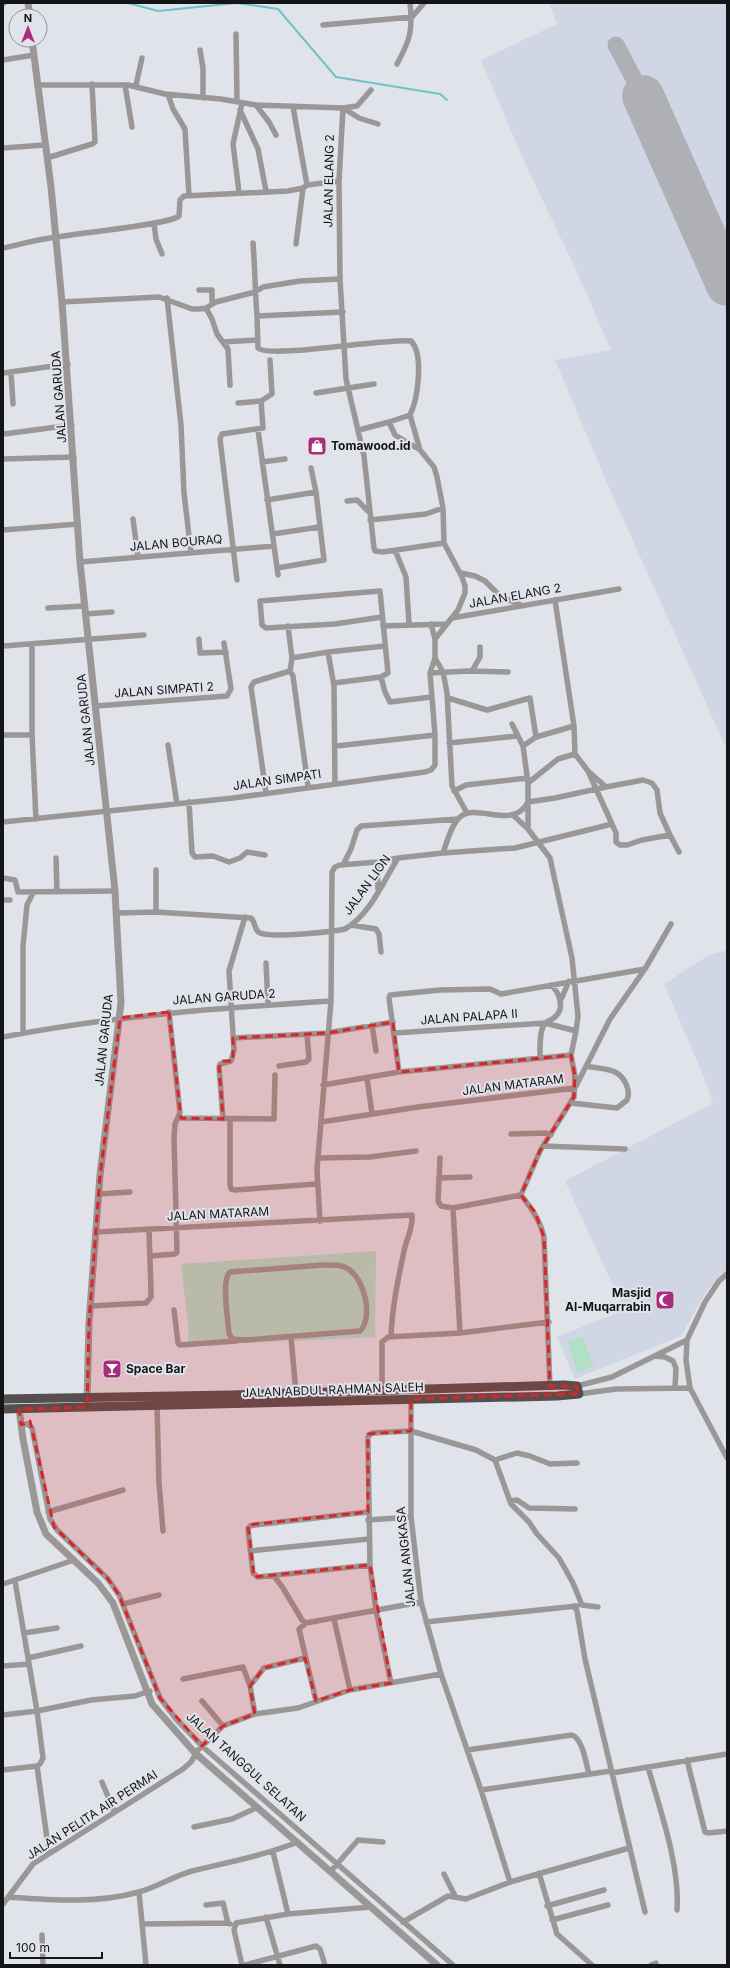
<svg xmlns="http://www.w3.org/2000/svg" width="730" height="1968" font-family="Inter,sans-serif">
<rect width="100%" height="100%" fill="#e0e3ea"/>
<path fill="#d0d6e4" d="M 549,3 L 727,3 L 727,750 L 608,485 L 555,360 L 611,350 L 577,272 L 524,161 L 481,60 L 557,24 Z
M 727,950 L 727,1273 L 708,1289 L 681,1336 L 575,1379 L 557,1337 L 624,1310 L 565,1181 L 713,1103 L 703,1075 L 664,984 L 709,955 Z"/>
<path fill="#b2dfc8" d="M 376,1251 L 375,1337 L 187,1346 L 189,1332 L 181,1264 Z
M 583,1337 L 594,1367 L 577,1372 L 567,1342 Z"/>
<g fill="none" stroke-linecap="round" stroke-linejoin="round">
<path stroke="#6fc3c6" stroke-width="2" d="M 128,3 L 158,11 L 237,3 L 278,9 L 336,77 L 440,94 L 447,100"/>
<path stroke="#aeb0b6" stroke-width="17" d="M 616,45 L 643,96"/>
<path stroke="#aeb0b6" stroke-width="42" d="M 643,96 L 727,285"/>
<path stroke="#9b9797" stroke-width="5.5" d="M 3,3 L 4,3
M 323,25 L 412,17 L 424,3
M 236,34 L 237,101
M 200,50 L 203,68 L 203,98
M 3,60 L 34,55
M 397,64 C 410,40 413,31 410,3
M 37,85 L 128,85 L 165,94 L 221,99 L 256,105 L 343,108 L 339,181 L 340,279 L 346,379 L 364,456 L 374,548 L 375,551 L 383,552 L 444,543
M 125,85 L 132,127
M 136,85 L 142,58
M 168,94 L 173,109 L 185,129 L 189,196
M 256,105 L 269,122 L 276,135
M 293,107 L 307,185
M 343,108 L 359,118 L 378,124
M 343,108 L 357,106 L 371,90
M 240,110 L 258,149 L 266,191
M 3,148 L 45,145
M 47,158 L 92,144 L 95,142 L 92,84
M 239,192 L 233,144 L 242,103
M 154,223 L 156,239 L 162,254
M 253,243 C 255,267 255,292 257,316 L 343,312
M 296,244 L 303,188
M 3,248 C 21,244 39,239 58,237 C 78,233 168,225 179,216 L 180,200 L 184,196 L 288,191 L 303,188 L 307,185 L 339,181
M 199,290 L 212,290 L 212,304
M 167,298 L 181,425 L 184,493 L 191,553
M 62,302 L 159,297 L 192,309 L 199,309 L 206,308 L 216,302 L 255,292 L 263,287 L 300,281 L 340,279
M 206,308 L 212,319 L 217,334 L 228,349 L 230,385
M 257,316 L 258,348 C 268,359 386,338 411,341 C 424,354 418,399 410,415
M 223,342 L 257,340
M 11,372 L 13,404
M 3,373 L 68,364
M 316,393 L 374,384
M 261,401 L 272,394 L 270,360
M 389,422 L 410,415 L 420,450
M 258,430 L 278,575
M 4,434 L 72,425
M 3,459 L 74,457
M 262,462 L 285,459
M 311,468 L 316,492
M 267,500 L 316,492 L 324,560 L 277,568
M 347,501 L 357,500 L 369,512
M 133,519 L 138,557
M 370,520 L 426,514 L 443,508
M 3,530 L 78,524
M 273,534 L 319,527
M 395,550 L 406,577 L 409,624
M 80,562 L 274,546
M 461,573 L 475,576 L 485,581 L 500,596 L 521,605
M 237,580 L 220,439 L 222,434 L 263,428 L 261,401 L 238,403
M 555,600 L 574,726 L 575,754
M 48,608 L 85,606
M 86,614 L 112,612
M 452,618 L 619,589
M 431,624 L 435,639
M 288,626 L 292,658
M 383,626 L 446,624
M 199,639 L 200,653 L 226,652
M 32,645 L 32,735
M 3,646 L 144,635
M 435,658 L 443,672 L 447,693 L 452,786 L 467,813
M 290,671 L 293,676 L 308,786
M 472,671 L 480,657 L 480,647
M 430,673 L 468,671 L 508,672
M 381,677 L 385,692 L 390,702 L 431,697
M 334,683 L 381,677 L 388,673 L 380,591 L 260,601 L 262,625 L 266,628 L 335,624 L 382,617
M 448,698 L 487,710 L 530,698 L 536,737
M 96,706 L 227,696 L 231,689 L 224,643
M 512,724 L 523,746
M 3,735 L 32,735 L 36,819
M 449,743 L 517,736
M 168,745 L 177,804
M 336,746 L 435,735
M 588,771 L 612,824
M 335,784 L 334,686 L 328,652 L 385,646
M 454,791 L 466,785 L 527,778
M 266,793 L 251,687 L 254,682 L 290,671 L 292,658 L 328,652
M 189,802 L 192,853 L 195,857 L 213,856 L 229,862 L 240,858 L 247,852 L 265,855
M 528,802 L 555,798 L 606,787
M 513,815 L 528,829 L 550,858 L 572,958 L 578,1016 L 576,1031
M 3,822 L 233,798 L 425,772 L 431,770 L 435,765 L 435,735 L 430,673 L 435,658 L 435,639 L 458,610 L 465,593 L 465,586 L 462,577 L 444,543 L 443,508 L 437,477 L 434,467 L 420,450 L 395,435 L 389,422 L 359,430
M 528,829 L 528,783 L 523,746 L 536,737 L 574,726
M 670,835 L 679,852
M 443,853 L 515,848 L 612,824 L 616,833 L 616,842 L 620,845 L 627,845 L 642,840 L 670,835 L 660,813 L 657,790 L 652,783 L 643,780 L 606,787 L 588,771 L 575,754 L 558,759 L 528,783
M 56,858 L 57,892
M 377,862 L 398,858
M 343,865 L 351,849 L 357,830 L 361,826 L 458,819
M 3,878 L 15,880 L 18,892 L 115,891
M 3,900 L 10,900
M 156,912 L 156,870
M 117,913 L 156,912 L 251,918 C 256,922 254,931 260,933 C 272,938 331,932 345,929 C 370,915 383,882 398,858 L 443,853 C 447,842 451,825 460,817 C 477,802 513,831 528,802
M 351,925 L 376,929 L 379,934 L 381,952
M 266,963 L 268,1005
M 560,1002 L 569,981
M 372,1025 L 376,1051
M 23,1033 L 23,946 L 27,905 L 33,893
M 395,1033 L 545,1023 L 576,1031 L 571,1055 L 575,1076 L 574,1097 L 540,1151 L 521,1195 L 453,1208 L 441,1206 L 438,1201 L 440,1158
M 3,1037 C 111,1016 220,1008 331,1001
M 233,1038 L 327,1033 L 393,1022
M 540,1058 C 540,1048 539,1031 545,1023 C 548,1020 553,1020 556,1016 C 565,1007 559,992 551,985
M 279,1066 L 306,1062 L 309,1059 L 307,1034
M 399,1072 L 389,998 L 390,995 L 440,990 L 490,989 L 501,994 L 645,969 L 671,924
M 367,1078 L 372,1114
M 323,1085 L 399,1072 L 571,1055
M 576,1086 L 610,1019 L 645,969
M 571,1103 L 617,1108 L 627,1100 C 631,1091 625,1077 615,1072 C 607,1068 595,1068 586,1066
M 180,1118 L 274,1119 L 275,1075
M 223,1119 L 219,1067 L 220,1064 L 231,1061 L 234,1050 L 229,971 L 245,917
M 230,1119 L 230,1184 L 231,1189 L 235,1190 L 317,1184
M 321,1122 L 418,1107 L 575,1088
M 511,1134 L 546,1133 L 551,1135
M 543,1146 L 625,1149
M 318,1158 L 370,1157 L 416,1151
M 439,1178 L 470,1177
M 99,1194 L 130,1192
M 521,1195 C 532,1209 540,1220 544,1237 L 550,1386
M 453,1208 L 460,1333
M 320,1221 L 317,1170 L 331,1001 L 332,872 L 335,867 L 340,865 L 377,862 L 378,889
M 96,1232 L 412,1215 C 413,1229 407,1237 404,1251 C 398,1280 392,1307 391,1337
M 150,1256 L 175,1254 L 177,1252 L 174,1137 L 175,1124 L 180,1113 L 169,1012
M 323,1265 C 332,1265 341,1264 348,1269 C 364,1278 374,1317 360,1331 L 245,1340 L 232,1339 L 229,1333 C 228,1320 221,1279 230,1272 Z
M 90,1306 L 146,1303 L 151,1297 L 151,1291 L 149,1229
M 174,1310 L 178,1343 L 180,1345 L 236,1341
M 291,1337 L 296,1393
M 687,1340 L 686,1360 L 690,1388
M 654,1356 L 665,1357 L 673,1361 L 676,1368 L 675,1387
M 577,1386 L 612,1377 L 687,1340 L 705,1302 L 719,1281 L 727,1274
M 382,1391 L 382,1342 L 388,1337 L 460,1333 L 549,1322
M 579,1394 L 616,1389 L 690,1388 L 727,1458
M 411,1399 L 411,1517 L 421,1602 L 441,1674 L 481,1790 L 510,1882
M 157,1405 L 159,1483 L 163,1531
M 21,1425 L 28,1424 L 32,1428 L 50,1519 L 57,1530 L 108,1579 L 119,1595 L 160,1698 L 176,1719 L 202,1746 L 453,1965
M 495,1460 L 517,1453 L 530,1456 L 550,1464 L 577,1463
M 510,1501 L 517,1500 L 529,1508 L 575,1509
M 48,1512 L 123,1490
M 368,1512 L 255,1525 L 250,1526 L 248,1529 L 253,1573 L 258,1577 L 370,1565
M 368,1520 L 411,1517
M 250,1551 L 369,1539
M 274,1576 L 283,1588 L 302,1620 L 306,1623 L 421,1602
M 3,1584 L 74,1560
M 123,1604 L 159,1595
M 574,1606 L 577,1611 L 585,1659 L 645,1912
M 334,1619 L 350,1690
M 426,1622 L 577,1606
M 306,1623 L 299,1629 L 316,1701
M 24,1633 L 57,1628
M 28,1658 L 81,1646
M 3,1666 L 29,1664
M 183,1679 L 243,1667 L 250,1686 L 255,1714
M 391,1683 L 376,1610 L 370,1565 L 368,1440 L 368,1437 L 372,1433 L 411,1431 L 476,1450 L 495,1460 L 511,1504 L 529,1522 L 537,1534 L 559,1558 L 573,1583 L 582,1605 L 598,1607
M 250,1686 L 264,1668 L 305,1658
M 202,1701 L 223,1726
M 3,1715 L 37,1711 L 91,1700 L 135,1696 L 150,1691
M 467,1750 L 572,1735 C 583,1739 586,1764 589,1774
M 687,1760 L 705,1832 L 709,1833 L 727,1831
M 37,1766 L 49,1853
M 648,1767 C 660,1810 680,1865 677,1910
M 3,1770 L 37,1766 L 40,1764 L 43,1758 L 37,1711 L 15,1581
M 612,1773 L 727,1754
M 102,1782 L 114,1811
M 481,1790 L 611,1771
M 194,1827 L 232,1819 L 258,1807
M 273,1852 L 288,1914
M 331,1871 L 358,1840 L 383,1842
M 539,1873 L 557,1934 L 592,1965
M 444,1874 L 455,1896
M 139,1892 L 146,1965
M 8,1897 C 51,1900 96,1904 139,1892 C 157,1887 174,1876 192,1871 C 229,1862 262,1856 298,1842
M 3,1904 L 33,1864 L 183,1769 L 191,1762 L 198,1750 L 223,1726 L 255,1714 L 298,1708 L 350,1690 L 441,1674
M 206,1905 L 223,1903 L 228,1923 L 230,1924
M 547,1906 L 604,1890
M 266,1917 L 280,1965
M 552,1920 L 608,1905
M 403,1922 L 448,1896 L 466,1899 L 510,1882 L 629,1848
M 142,1924 L 228,1923
M 42,1935 L 43,1965
M 242,1965 L 234,1930 L 236,1923 L 288,1914 L 371,1907
M 245,1965 L 316,1946 L 320,1949 L 325,1965
M 651,1965 L 656,1963"/>
<path stroke="#9b9797" stroke-width="7" d="M 28,3 L 30,16
M 32,40 L 51,187 L 62,302 L 80,562 L 115,891 L 121,1003 L 100,1175 L 89,1322 L 87,1402
M 19,1409 L 23,1439 L 37,1512 L 46,1534 L 98,1583 L 113,1603 L 152,1704 L 195,1753 L 437,1965"/>
<path stroke="#544e4e" stroke-width="9" d="M 3,1399 L 231,1395 L 564,1385 L 577,1386 L 579,1394 L 557,1396 L 3,1409"/>
</g>
<path fill="#d62828" fill-opacity="0.2" stroke="#d62828" stroke-width="3" stroke-dasharray="8 5" stroke-linejoin="round" d="M 169,1012 L 181,1118 L 223,1119 L 219,1067 L 223,1061 L 233,1061 L 233,1038 L 327,1033 L 393,1022 L 399,1072 L 571,1055 L 575,1076 L 574,1097 L 540,1151 L 521,1195 L 535,1212 L 544,1237 L 550,1386 L 577,1386 L 579,1394 L 411,1399 L 411,1431 L 368,1434 L 368,1512 L 248,1525 L 254,1577 L 370,1565 L 391,1683 L 350,1690 L 316,1701 L 305,1658 L 264,1668 L 250,1686 L 255,1714 L 223,1726 L 202,1746 L 160,1698 L 119,1595 L 108,1579 L 54,1527 L 30,1421 L 21,1425 L 19,1409 L 87,1407 L 89,1322 L 100,1175 L 120,1018 Z"/>
<defs>
<g id="shop-square" transform="scale(1)"><rect x="-9" y="-9" width="18" height="18" rx="4" fill="#aa2c7c" stroke="#e0e3ea"/><path d="M-5-2.5h2.3a2.7 3.5 0 0 1 5.4 0H5L5.5 6h-11ZM-1.5-2.5h3a1.5 2.3 0 0 0-3 0Z" fill="#fff"/></g>
<g id="mosque-square" transform="scale(1)"><rect x="-9" y="-9" width="18" height="18" rx="4" fill="#aa2c7c" stroke="#e0e3ea"/><path d="M3.5-4.9A6 6 0 1 0 3.5 4.9A5 5 0 1 1 3.5-4.9Z" fill="#fff"/></g>
<g id="bar-square" transform="scale(1)"><rect x="-9" y="-9" width="18" height="18" rx="4" fill="#aa2c7c" stroke="#e0e3ea"/><path d="M-6-5H6L.8 .8V4.5H3.5V6h-7V4.5H-.8V.8Z" fill="#fff"/></g>
</defs>
<g fill-rule="evenodd">
<use href="#shop-square" x="317" y="446"/>
<use href="#mosque-square" x="665" y="1300"/>
<use href="#bar-square" x="112" y="1369"/>
</g>
<g text-anchor="middle" stroke-width="4" stroke-linejoin="round" paint-order="stroke">
<g font-size="12" fill="#141518" stroke="#e0e3ea">
<text transform="translate(329 181) rotate(-89)" y="4">JALAN ELANG 2</text>
<text transform="translate(59 397) rotate(-94)" y="4">JALAN GARUDA</text>
<text transform="translate(176 543) rotate(-5)" y="4">JALAN BOURAQ</text>
<text transform="translate(515 596) rotate(-10)" y="4">JALAN ELANG 2</text>
<text transform="translate(164 690) rotate(-4)" y="4">JALAN SIMPATI 2</text>
<text transform="translate(86 720) rotate(-96)" y="4">JALAN GARUDA</text>
<text transform="translate(277 780) rotate(-8)" y="4">JALAN SIMPATI</text>
<text transform="translate(367 885) rotate(-54)" y="4">JALAN LION</text>
<text transform="translate(224 997) rotate(-4)" y="4">JALAN GARUDA 2</text>
<text transform="translate(469 1017) rotate(-4)" y="4">JALAN PALAPA II</text>
<text transform="translate(104 1040) rotate(-84)" y="4">JALAN GARUDA</text>
<text transform="translate(513 1085) rotate(-7)" y="4">JALAN MATARAM</text>
<text transform="translate(218 1214) rotate(-3)" y="4">JALAN MATARAM</text>
<text transform="translate(333 1390) rotate(-2)" y="4">JALAN ABDUL RAHMAN SALEH</text>
<text transform="translate(406 1557) rotate(-96)" y="4">JALAN ANGKASA</text>
<text transform="translate(246 1767) rotate(42)" y="4">JALAN TANGGUL SELATAN</text>
<text transform="translate(92 1815) rotate(-33)" y="4">JALAN PELITA AIR PERMAI</text>
</g>
<g font-size="12" font-weight="bold" fill="#141518" stroke="#e0e3ea" text-anchor="start">
<text x="331" y="450">Tomawood.id</text>
<text x="651" y="1297" text-anchor="end">Masjid<tspan x="651" dy="14">Al-Muqarrabin</tspan></text>
<text x="126" y="1373">Space Bar</text>
</g>
</g>
<rect width="730" height="1968" fill="none" stroke="#141518" stroke-width="8"/>
<g transform="translate(28 28)"><circle r="19" fill="#e0e3ea" stroke="#8e9196"/>
<path d="M0-3L7 15L0 10L-7 15Z" fill="#aa2c7c"/>
<text y="-6" font-size="11" font-weight="bold" text-anchor="middle" fill="#141518">N</text>
</g>
<path d="M10 1952v6h92v-6" fill="none" stroke="#141518" stroke-width="2"/>
<text x="16" y="1952" font-size="12" fill="#141518" stroke="#e0e3ea" stroke-width="3" paint-order="stroke">100 m</text>
</svg>
